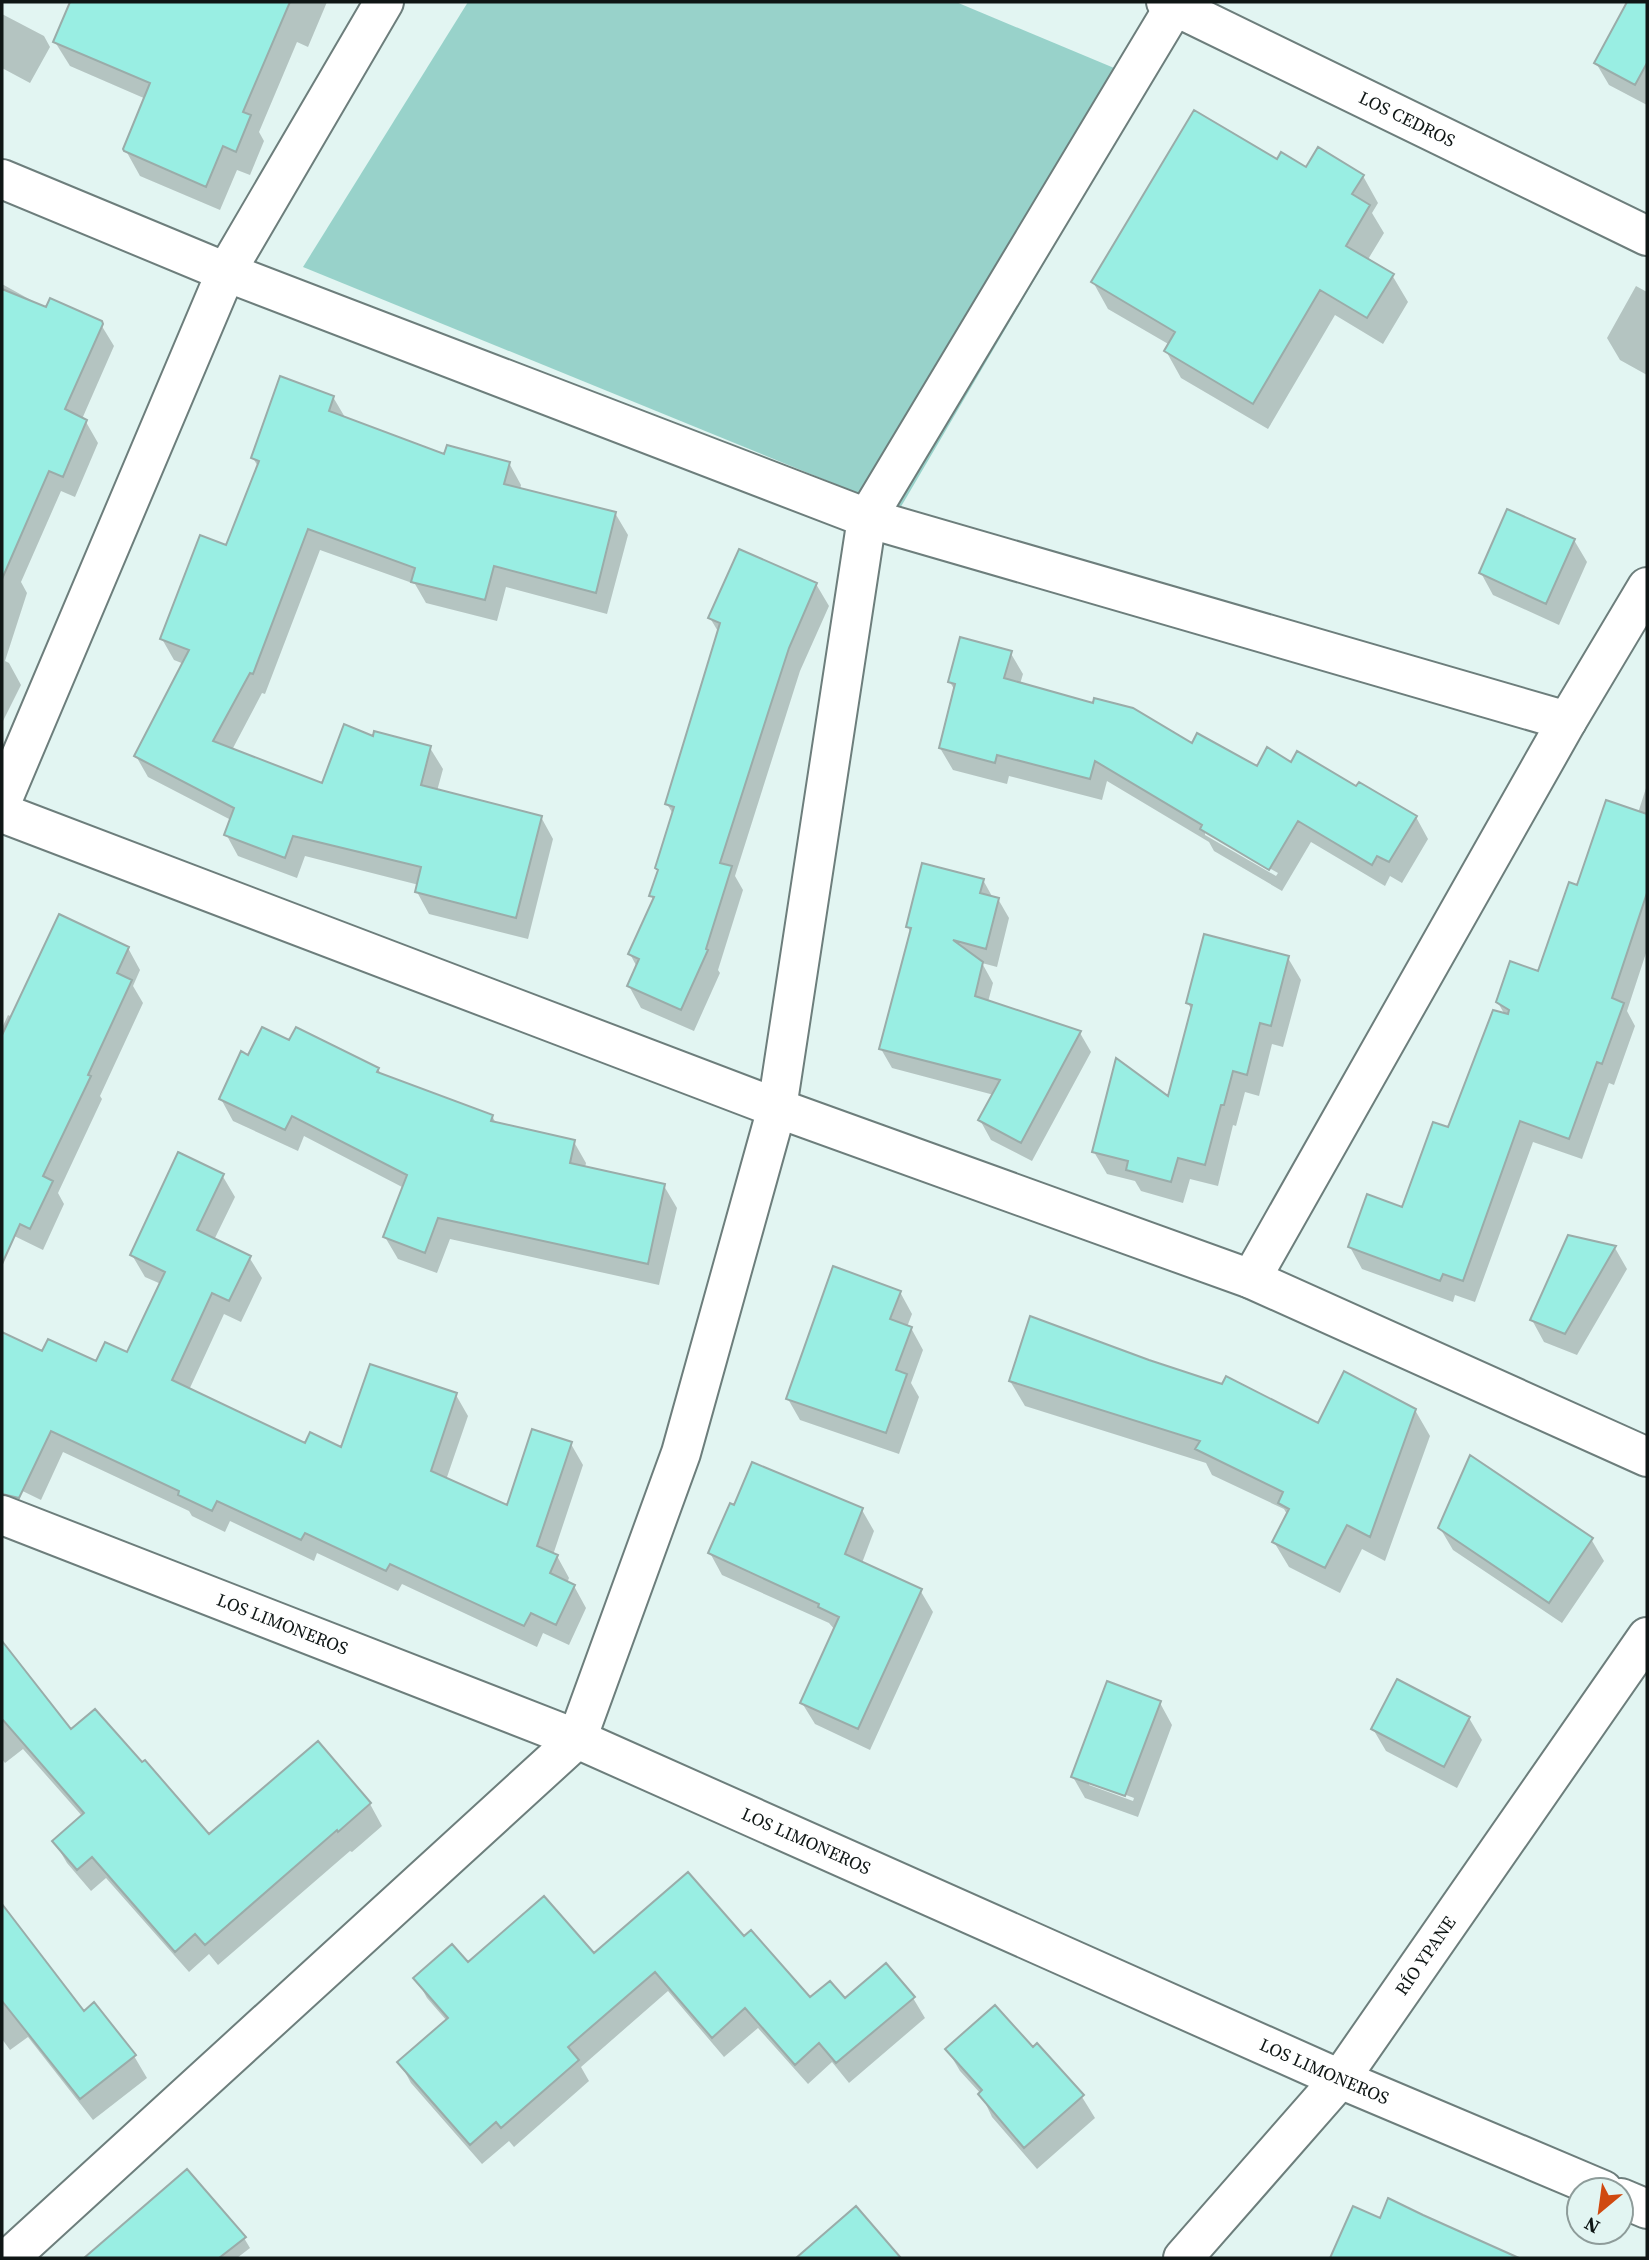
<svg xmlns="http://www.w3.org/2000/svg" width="1649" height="2260" font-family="'Source Serif 4',serif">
<rect width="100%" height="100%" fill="#e2f5f2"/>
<path fill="#98d2ca" d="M 468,2 L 956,2 L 1150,83 L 899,510 L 303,267 Z"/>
<path fill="#0003" fill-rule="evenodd" d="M 72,2 L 162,2 L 176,8 L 179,2 L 327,2 L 308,47 L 297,42 L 259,132 L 264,141 L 250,175 L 237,170 L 220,210 L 140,176 L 125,149 L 146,99 L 70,66 L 55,42 Z
M 1629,2 L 1647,11 L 1647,105 L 1609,85 L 1596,63 Z
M 2,14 L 44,36 L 50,47 L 30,83 L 2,68 Z
M 1278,161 L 1306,169 L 1363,176 L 1378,203 L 1372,213 L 1384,233 L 1367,261 L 1392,275 L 1408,302 L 1383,344 L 1335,315 L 1268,429 L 1181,378 L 1166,351 L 1170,345 L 1108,309 L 1093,282 Z
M 2,284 L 47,309 L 100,323 L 114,346 L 82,419 L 86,422 L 98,443 L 75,497 L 61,491 L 21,582 L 27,593 L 5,661 L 9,663 L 21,685 L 2,723 Z
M 1636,286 L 1647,292 L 1647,375 L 1620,360 L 1607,338 Z
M 333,397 L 346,419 L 446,456 L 509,463 L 521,485 L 520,490 L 615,513 L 628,535 L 607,614 L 506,587 L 497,621 L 426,603 L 415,584 L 320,550 L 265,694 L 262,693 L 232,750 L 323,785 L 374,738 L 430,748 L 443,769 L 437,791 L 541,817 L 553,839 L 528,939 L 429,914 L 417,892 L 419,885 L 305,856 L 297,878 L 238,856 L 226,834 L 231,820 L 148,777 L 136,756 L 184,664 L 174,660 L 162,639 L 227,547 L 259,468 L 253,458 Z
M 1574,540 L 1587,562 L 1559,625 L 1493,595 L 1481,573 Z
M 816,584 L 829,606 L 800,671 L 735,876 L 743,890 L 718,970 L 720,973 L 694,1031 L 641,1008 L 629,986 L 637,967 L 630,954 L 654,901 L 651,896 L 673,814 L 667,804 L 719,633 L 710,618 Z
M 1010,652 L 1023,674 L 1020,684 L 1257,768 L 1292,764 L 1416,817 L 1428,839 L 1402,883 L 1390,876 L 1385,886 L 1311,842 L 1282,891 L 1214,851 L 1209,842 L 1107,781 L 1102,800 L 1009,776 L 1007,784 L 953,770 L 940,748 L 955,691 L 950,682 ZM 1205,831 L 1278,873 L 1276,876 L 1205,835 Z
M 1647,785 L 1647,950 L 1627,1011 L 1635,1026 L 1614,1085 L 1609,1083 L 1582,1159 L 1533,1142 L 1475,1302 L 1455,1295 L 1453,1302 L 1362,1269 L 1350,1247 L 1403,1209 L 1449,1129 L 1505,1015 L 1497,1001 L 1540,974 L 1578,887 L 1638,813 Z
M 983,880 L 993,898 L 998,899 L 1009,918 L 997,967 L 982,963 L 993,983 L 988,1002 L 1080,1033 L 1091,1052 L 1032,1161 L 991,1140 L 980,1120 L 994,1095 L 892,1068 L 881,1049 L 911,934 L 908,927 Z
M 128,948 L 140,970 L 133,986 L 143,1003 L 100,1096 L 102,1099 L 58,1193 L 64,1204 L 43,1250 L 2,1230 L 2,1028 L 8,1015 L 12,1017 Z
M 1288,958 L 1301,980 L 1283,1047 L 1272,1044 L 1259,1096 L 1245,1092 L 1236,1126 L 1233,1125 L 1218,1186 L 1190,1179 L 1183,1203 L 1141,1191 L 1135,1181 L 1107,1174 L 1094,1152 L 1169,1099 L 1192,1011 L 1188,1003 Z
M 290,1042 L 378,1069 L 382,1076 L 492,1116 L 497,1125 L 574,1142 L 586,1163 L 585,1168 L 664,1186 L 677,1208 L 659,1285 L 450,1239 L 437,1273 L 398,1259 L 385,1237 L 404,1188 L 304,1136 L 298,1151 L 233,1121 L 221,1099 L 249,1057 Z
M 222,1175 L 235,1197 L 214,1240 L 249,1257 L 262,1278 L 241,1322 L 224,1314 L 189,1390 L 306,1445 L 343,1449 L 456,1395 L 468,1416 L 446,1480 L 508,1508 L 571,1444 L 583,1465 L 553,1555 L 557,1556 L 569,1578 L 567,1583 L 574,1586 L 586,1608 L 569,1645 L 543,1633 L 537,1647 L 402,1584 L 398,1591 L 317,1553 L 314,1561 L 230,1521 L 225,1532 L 192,1516 L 189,1511 L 63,1452 L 41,1500 L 2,1481 L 2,1338 L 43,1353 L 97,1363 L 128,1354 L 161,1284 L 145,1277 L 132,1255 Z
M 1615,1248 L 1627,1269 L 1577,1355 L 1544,1342 L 1532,1320 Z
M 900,1292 L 912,1314 L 907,1327 L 911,1328 L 923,1350 L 911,1383 L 919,1397 L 899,1454 L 800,1420 L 788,1399 Z
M 1010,1381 L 1319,1426 L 1415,1410 L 1430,1436 L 1385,1561 L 1362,1549 L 1340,1593 L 1289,1567 L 1274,1542 L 1288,1516 L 1284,1509 L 1212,1475 L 1206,1463 L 1025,1406 Z
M 862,1510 L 874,1531 L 862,1563 L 920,1590 L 933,1612 L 870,1750 L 815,1724 L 802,1703 L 835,1630 L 829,1623 L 722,1575 L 710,1553 Z
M 1440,1528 L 1591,1539 L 1604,1561 L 1562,1623 L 1453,1550 Z
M 5,1648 L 71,1732 L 209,1837 L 370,1804 L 382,1826 L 352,1852 L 350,1851 L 218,1965 L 209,1954 L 189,1972 L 106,1878 L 91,1891 L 67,1863 L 54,1841 L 83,1817 L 23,1749 L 5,1763 L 2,1759 L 2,1650 Z
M 1160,1703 L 1172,1725 L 1138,1817 L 1085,1798 L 1073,1777 ZM 1089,1781 L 1134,1798 L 1133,1801 L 1089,1785 Z
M 1469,1718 L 1482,1740 L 1457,1788 L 1386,1751 L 1373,1729 Z
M 19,1929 L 83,2013 L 134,2056 L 147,2078 L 93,2120 L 28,2037 L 10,2050 L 2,2039 L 2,1942 Z
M 744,1938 L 810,2000 L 913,1998 L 925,2018 L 849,2083 L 832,2062 L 808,2084 L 758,2028 L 724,2057 L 668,1991 L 581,2067 L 589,2081 L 514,2147 L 509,2141 L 482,2164 L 411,2083 L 400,2063 L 447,2021 L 427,1998 L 416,1978 L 468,1964 L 594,1956 Z
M 1037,2045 L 1082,2097 L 1095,2118 L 1037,2169 L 992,2117 L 981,2094 L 960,2071 L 947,2049 L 1032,2049 Z
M 187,2171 L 244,2238 L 250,2248 L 237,2258 L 87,2258 Z
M 1389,2201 L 1515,2258 L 1332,2258 L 1354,2208 L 1380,2220 Z"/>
<path fill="#99eee3" stroke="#9aaca9" stroke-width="2" d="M 70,2 L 290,2 L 243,112 L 251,115 L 236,152 L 223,146 L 206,187 L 124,151 L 123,149 L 150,83 L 53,42 Z
M 1627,2 L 1647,2 L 1647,63 L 1635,85 L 1594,63 Z
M 1194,110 L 1277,159 L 1281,152 L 1306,167 L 1318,147 L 1364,175 L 1352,194 L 1370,205 L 1346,246 L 1394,274 L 1367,318 L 1320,290 L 1253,404 L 1164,351 L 1175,332 L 1091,282 Z
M 2,289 L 46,307 L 50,298 L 102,321 L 103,324 L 65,409 L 87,420 L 63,477 L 49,471 L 2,579 Z
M 280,376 L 334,396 L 329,411 L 444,454 L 447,445 L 510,462 L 504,484 L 616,512 L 596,593 L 494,566 L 485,600 L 411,582 L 415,568 L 308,529 L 253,674 L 250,673 L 213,741 L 322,783 L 344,724 L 373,736 L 374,731 L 431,746 L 421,785 L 542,816 L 516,918 L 415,892 L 421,867 L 293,836 L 285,858 L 224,835 L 234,808 L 134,756 L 189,650 L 160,639 L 200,535 L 226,545 L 259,461 L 251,458 Z
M 1507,509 L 1575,539 L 1546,604 L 1479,573 Z
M 739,549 L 817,583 L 789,648 L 768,713 L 720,863 L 732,866 L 706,949 L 708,950 L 681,1010 L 627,986 L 639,959 L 628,954 L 654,897 L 649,896 L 658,870 L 655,868 L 674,807 L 665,804 L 720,623 L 708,618 Z
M 960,637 L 1012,651 L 1004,678 L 1093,703 L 1094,698 L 1133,708 L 1192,743 L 1197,733 L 1257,766 L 1267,747 L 1291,762 L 1297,751 L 1356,786 L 1359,782 L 1417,816 L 1389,862 L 1377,856 L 1372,865 L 1298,821 L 1269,870 L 1200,829 L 1202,825 L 1095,761 L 1090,779 L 997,755 L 995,763 L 939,748 L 955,684 L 948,682 Z
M 1606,800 L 1647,814 L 1647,893 L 1612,998 L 1624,1003 L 1602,1064 L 1597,1062 L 1569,1139 L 1520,1121 L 1463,1281 L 1443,1274 L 1440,1281 L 1348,1247 L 1367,1194 L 1402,1207 L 1433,1122 L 1448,1127 L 1493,1010 L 1508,1014 L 1509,1010 L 1496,1002 L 1510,961 L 1538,971 L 1569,882 L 1577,885 Z
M 922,863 L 984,879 L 980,893 L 999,898 L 986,949 L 953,940 L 983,962 L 975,996 L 1081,1031 L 1021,1143 L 978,1120 L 1000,1080 L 879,1049 L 911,928 L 906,927 Z
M 59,914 L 129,947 L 117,973 L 132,980 L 88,1075 L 91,1076 L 43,1176 L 53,1181 L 30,1229 L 20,1224 L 2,1264 L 2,1035 Z
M 1204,934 L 1289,956 L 1271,1026 L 1260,1023 L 1247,1075 L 1233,1071 L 1224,1105 L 1221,1105 L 1205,1165 L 1178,1158 L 1171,1182 L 1126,1170 L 1128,1161 L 1092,1152 L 1116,1058 L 1168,1096 L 1192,1005 L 1186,1003 Z
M 262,1027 L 289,1040 L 296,1027 L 379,1068 L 377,1072 L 493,1115 L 491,1121 L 575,1140 L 570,1163 L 665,1184 L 648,1264 L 438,1218 L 425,1253 L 383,1237 L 407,1175 L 292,1116 L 285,1130 L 219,1099 L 241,1051 L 248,1055 Z
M 178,1152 L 224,1174 L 197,1230 L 251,1256 L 229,1301 L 212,1293 L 172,1380 L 305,1443 L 310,1432 L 341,1447 L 370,1364 L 457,1393 L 431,1471 L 507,1505 L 532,1429 L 572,1442 L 537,1546 L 558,1555 L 550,1573 L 575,1585 L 556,1625 L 531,1613 L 524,1626 L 390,1564 L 386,1571 L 305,1533 L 301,1540 L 217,1501 L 212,1511 L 178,1495 L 179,1491 L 51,1431 L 19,1498 L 2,1494 L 2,1332 L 42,1351 L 48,1339 L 96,1361 L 105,1342 L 127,1352 L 165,1272 L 130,1255 Z
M 1568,1235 L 1616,1246 L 1565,1334 L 1530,1320 Z
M 833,1266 L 901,1291 L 890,1319 L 912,1327 L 896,1370 L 907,1374 L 886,1433 L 786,1399 Z
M 1030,1316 L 1149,1360 L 1222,1384 L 1226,1376 L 1318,1423 L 1344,1371 L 1416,1409 L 1370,1537 L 1347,1525 L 1325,1568 L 1272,1542 L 1289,1509 L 1278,1503 L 1283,1492 L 1195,1449 L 1200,1441 L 1009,1381 Z
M 1470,1455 L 1593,1538 L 1549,1603 L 1438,1528 Z
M 752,1462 L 863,1508 L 845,1554 L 922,1589 L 858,1729 L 800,1703 L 839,1617 L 818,1607 L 819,1604 L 708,1553 L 730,1503 L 734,1505 Z
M 2,1641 L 71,1729 L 95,1709 L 142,1762 L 145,1760 L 209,1834 L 318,1741 L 371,1803 L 338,1832 L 337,1830 L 205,1945 L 195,1934 L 175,1952 L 92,1857 L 77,1870 L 52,1841 L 84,1813 L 2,1719 Z
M 1397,1679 L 1470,1717 L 1444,1767 L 1371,1729 Z
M 1107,1681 L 1161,1701 L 1125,1796 L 1071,1777 Z
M 688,1872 L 744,1936 L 751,1930 L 810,1997 L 830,1981 L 845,1998 L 886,1963 L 915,1997 L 836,2063 L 819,2043 L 795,2065 L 745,2008 L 712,2038 L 655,1972 L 568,2047 L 579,2060 L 501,2128 L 496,2122 L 470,2145 L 397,2062 L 448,2018 L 413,1978 L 452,1944 L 468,1962 L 544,1896 L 594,1953 Z
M 2,1904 L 84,2011 L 94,2002 L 136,2055 L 80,2099 L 2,2001 Z
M 995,2005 L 1033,2047 L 1037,2043 L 1084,2095 L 1024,2148 L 978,2094 L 982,2090 L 945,2049 Z
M 187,2169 L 246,2237 L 219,2258 L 84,2258 Z
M 1388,2198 L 1423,2215 L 1519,2258 L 1330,2258 L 1353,2206 L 1380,2218 Z
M 856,2206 L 901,2258 L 796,2258 Z"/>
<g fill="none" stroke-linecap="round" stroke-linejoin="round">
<g stroke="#6d7e7c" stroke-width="42">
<g id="minor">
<path id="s1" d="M 1166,2 L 1647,236"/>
<path d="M 2,179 L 226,272 L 867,518 L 1567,721"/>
<path d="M 2,801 L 226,272 L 384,2"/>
<path d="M 2,813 L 777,1108 L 1251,1279 L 1647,1457"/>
<path d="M 1251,1279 L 1567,721 L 1647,587"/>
<path id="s2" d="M 2,1515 L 577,1739 L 1340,2079 L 1603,2190"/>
<path d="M 1621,2198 L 1647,2209"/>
<path d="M 9,2258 L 577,1739 L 681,1453 L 777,1108 L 867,518 L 1177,2"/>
<path id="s3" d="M 1183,2258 L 1340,2079 L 1647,1637"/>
</g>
</g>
<use href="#minor" stroke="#fff" stroke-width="38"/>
</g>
<g text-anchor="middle" stroke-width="7" stroke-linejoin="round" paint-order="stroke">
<g font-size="18" fill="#0f1615" stroke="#e2f5f2">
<text dy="6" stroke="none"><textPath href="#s1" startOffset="268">LOS CEDROS</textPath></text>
<text dy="6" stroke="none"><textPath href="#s2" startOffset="301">LOS LIMONEROS</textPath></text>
<text dy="6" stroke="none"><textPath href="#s2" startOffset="868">LOS LIMONEROS</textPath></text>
<text dy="6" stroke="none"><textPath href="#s3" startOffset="388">RÍO YPANE</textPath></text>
<text dy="6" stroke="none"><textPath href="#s2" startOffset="1435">LOS LIMONEROS</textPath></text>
</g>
</g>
<rect width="1649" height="2260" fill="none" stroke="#0f1615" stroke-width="7"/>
<g transform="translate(1600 2211) rotate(209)"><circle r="33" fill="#e2f5f2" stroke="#8e9c9a" stroke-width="2"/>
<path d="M0-5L12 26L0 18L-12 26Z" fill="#d04910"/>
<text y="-10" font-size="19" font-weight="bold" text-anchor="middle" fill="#0f1615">N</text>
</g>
</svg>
